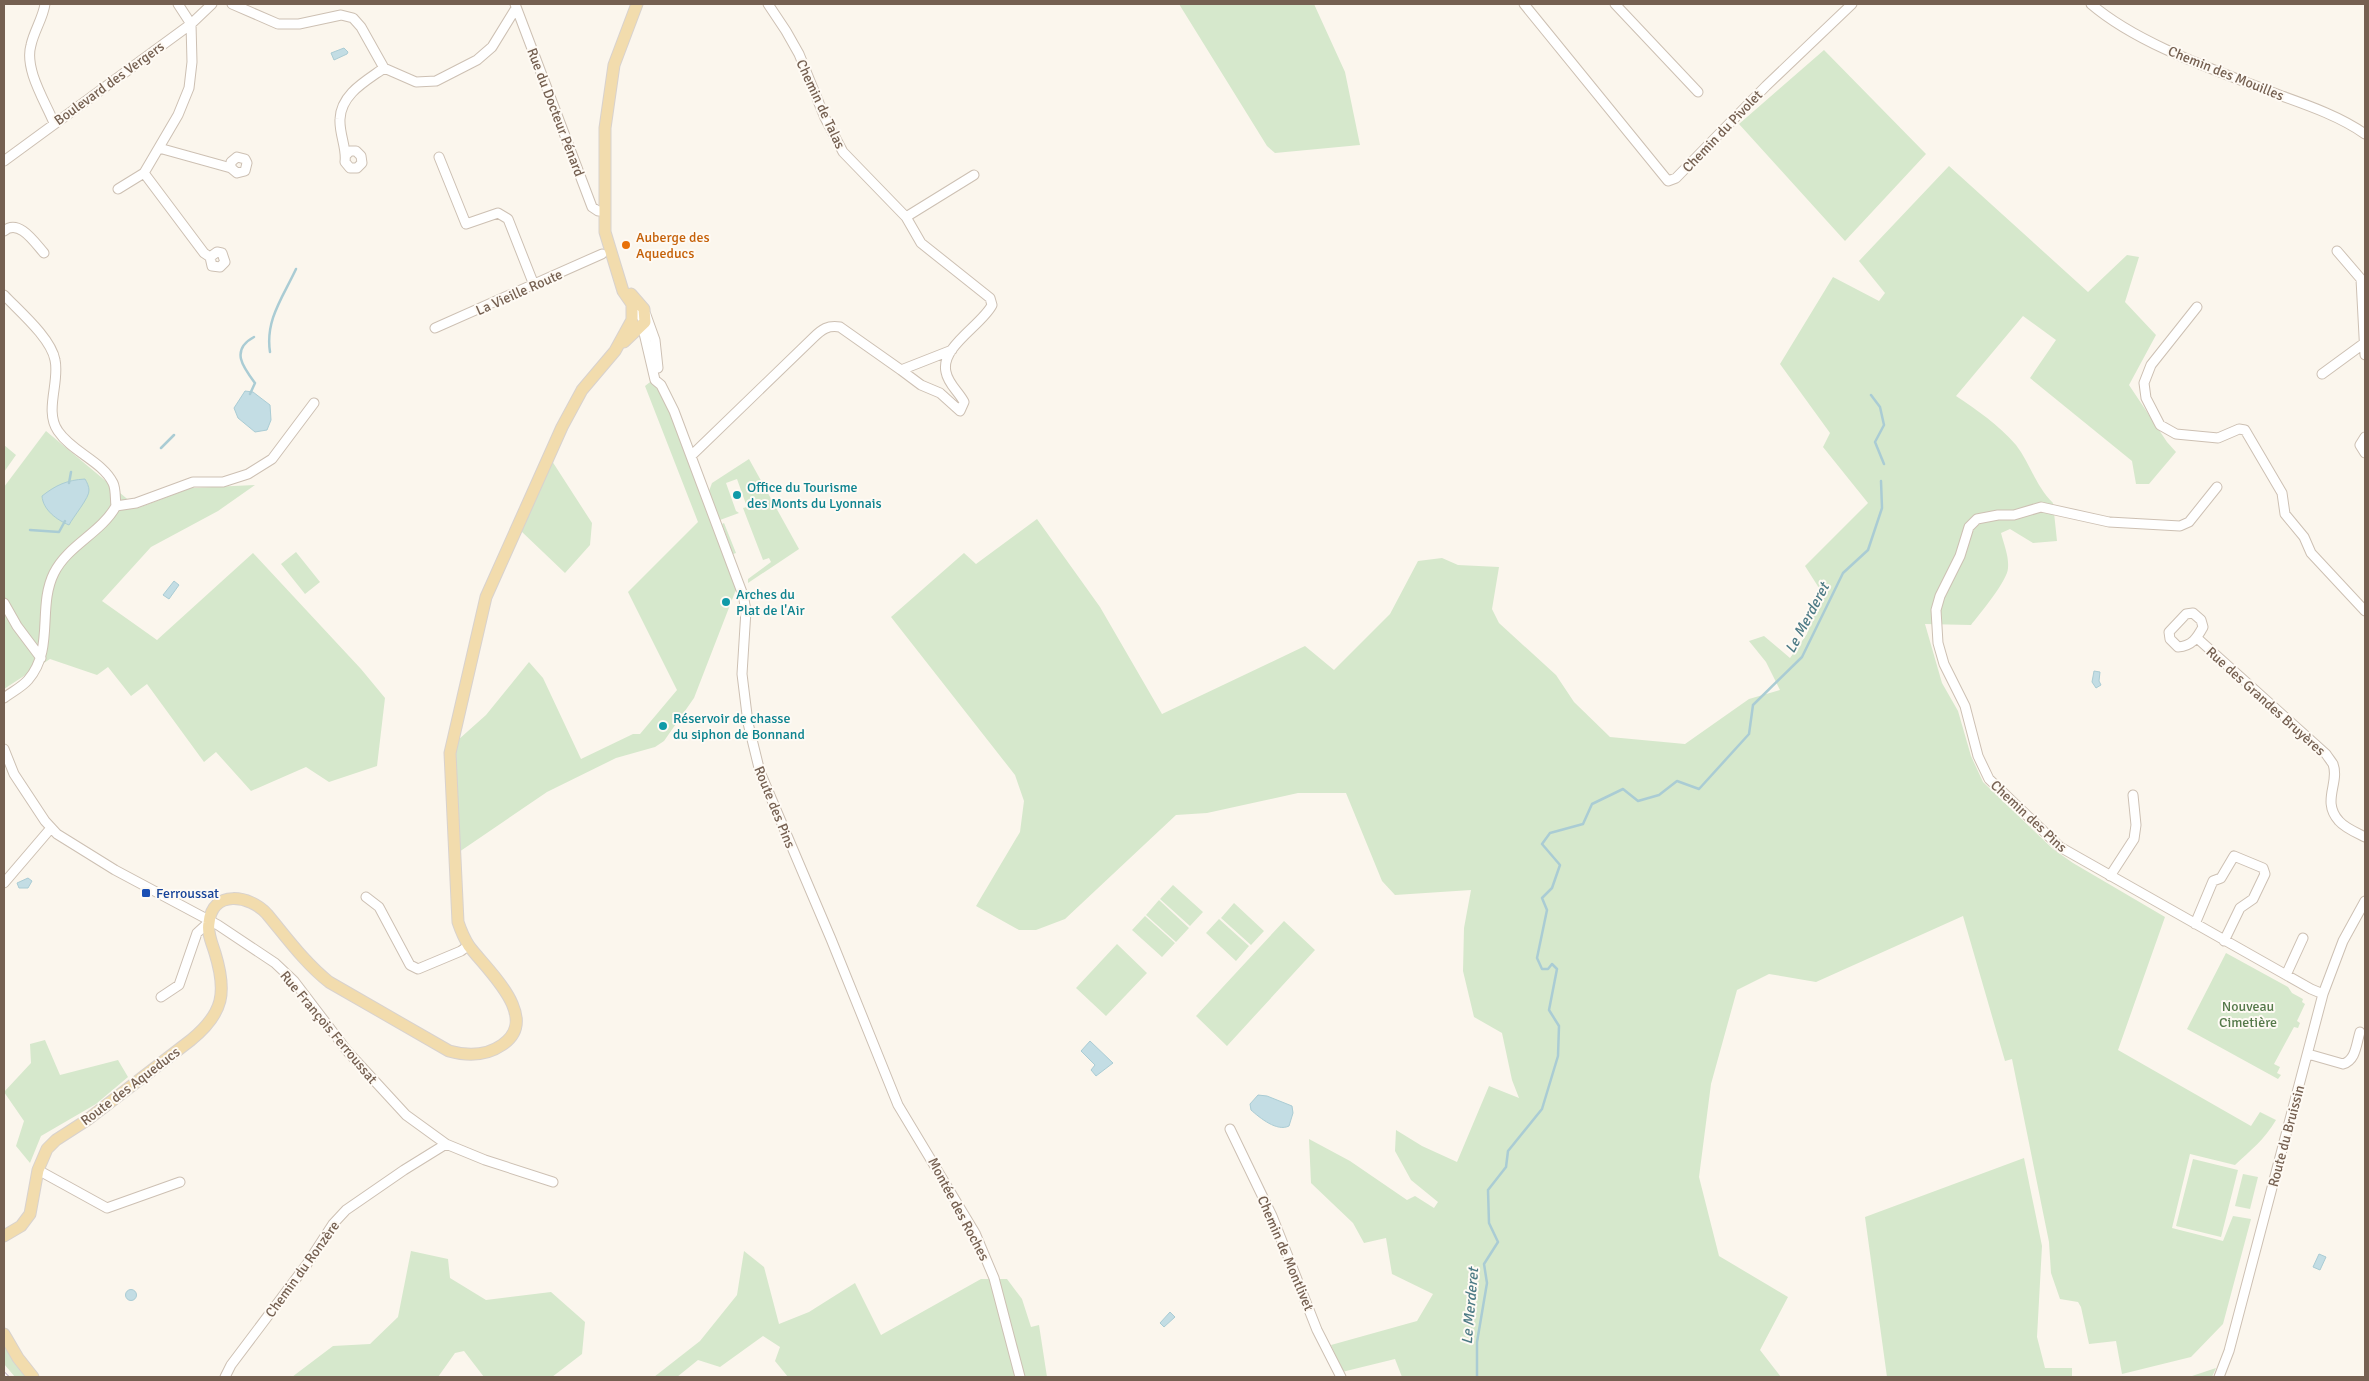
<svg xmlns="http://www.w3.org/2000/svg" width="2369" height="1381" font-family="Signika,sans-serif">
<rect width="100%" height="100%" fill="#fbf6ed"/>
<path fill="#d6e8cc" d="M 1179,4 L 1314,4 L 1345,72 L 1360,145 L 1275,153 L 1267,146 Z
M 1824,50 L 1926,154 L 1845,241 L 1739,124 Z
M 1949,166 L 2088,292 L 2127,255 L 2139,257 L 2125,302 L 2156,335 L 2129,385 L 2167,442 L 2176,452 L 2149,484 L 2136,484 L 2132,461 L 2030,378 L 2056,340 L 2023,316 L 1956,396 C 1977,410 1999,425 2016,445 C 2030,463 2036,487 2053,503 L 2057,541 L 2033,543 L 2010,529 L 2001,533 C 2004,545 2009,556 2008,568 C 2008,580 1979,615 1971,625 L 1925,624 L 1942,683 L 1958,711 L 1971,756 L 1983,782 L 2053,849 L 2073,863 L 2165,917 L 2118,1050 L 2251,1126 L 2260,1112 L 2276,1120 C 2265,1139 2250,1151 2235,1165 L 2190,1154 L 2172,1228 L 2223,1241 L 2233,1216 L 2251,1219 L 2223,1324 L 2191,1357 L 2122,1374 L 2116,1341 L 2089,1344 L 2081,1307 L 2078,1302 L 2060,1299 L 2051,1273 L 2049,1242 L 2012,1059 L 2005,1061 L 1963,916 L 1816,982 L 1769,974 L 1737,990 L 1711,1084 L 1699,1177 L 1719,1256 L 1788,1297 L 1760,1350 L 1781,1377 L 1402,1377 L 1395,1359 L 1342,1372 L 1331,1345 L 1417,1321 L 1433,1294 L 1392,1274 L 1386,1238 L 1364,1243 L 1353,1223 L 1311,1183 L 1309,1139 L 1350,1161 L 1407,1200 L 1415,1196 L 1434,1208 L 1438,1202 L 1411,1180 L 1395,1151 L 1396,1130 L 1422,1146 L 1457,1162 L 1489,1086 L 1519,1098 L 1512,1080 L 1502,1033 L 1474,1017 L 1463,971 L 1464,928 L 1471,890 L 1395,895 L 1382,881 L 1346,793 L 1298,793 L 1207,813 L 1176,815 L 1065,919 L 1036,930 L 1019,930 L 976,906 L 1020,832 L 1024,801 L 1015,775 L 891,617 L 964,553 L 976,564 L 1037,519 L 1100,607 L 1162,714 L 1305,646 L 1334,670 L 1390,614 L 1418,561 L 1442,558 L 1458,565 L 1499,567 L 1492,609 L 1499,623 L 1556,675 L 1574,702 L 1610,737 L 1685,744 L 1749,699 L 1780,690 L 1766,662 L 1749,641 L 1764,636 L 1790,658 L 1807,634 L 1819,588 L 1805,566 L 1868,503 L 1823,447 L 1830,433 L 1780,364 L 1833,277 L 1879,301 L 1885,293 L 1859,261 Z
M 654,379 L 668,406 L 737,587 L 694,698 L 664,741 L 655,747 L 616,758 L 547,792 L 459,852 L 455,755 L 458,740 L 486,715 L 529,662 L 543,678 L 581,759 L 633,734 L 640,734 L 677,690 L 628,592 L 698,522 L 645,386 Z
M 46,431 L 138,508 L 191,488 L 255,485 L 218,511 L 151,547 L 102,601 L 157,640 L 253,553 L 361,669 L 385,698 L 377,766 L 329,782 L 306,767 L 251,791 L 216,752 L 204,762 L 147,684 L 131,696 L 108,667 L 97,675 L 50,659 L 4,689 L 4,487 Z
M 4,445 L 16,455 L 4,472 Z
M 749,459 L 799,549 L 748,583 L 748,579 L 771,562 L 769,558 L 763,560 L 743,508 L 747,507 L 737,479 L 726,483 L 736,511 L 739,513 L 720,520 L 709,491 L 712,483 Z
M 552,461 L 592,523 L 590,545 L 565,573 L 521,531 Z
M 724,523 L 736,553 L 733,554 L 722,524 Z
M 296,552 L 320,582 L 305,594 L 281,564 Z
M 1173,885 L 1203,912 L 1190,926 L 1160,899 Z
M 1159,900 L 1189,928 L 1176,942 L 1146,915 Z
M 1234,903 L 1264,931 L 1251,945 L 1221,918 Z
M 1145,916 L 1175,943 L 1162,957 L 1132,930 Z
M 1219,919 L 1249,946 L 1236,961 L 1206,933 Z
M 1284,921 L 1315,950 L 1227,1046 L 1196,1016 Z
M 1117,944 L 1147,973 L 1106,1016 L 1076,988 Z
M 2226,953 L 2288,987 L 2292,993 L 2303,999 L 2302,1002 L 2305,1004 L 2297,1021 L 2300,1023 L 2298,1028 L 2294,1027 L 2274,1064 L 2280,1067 L 2277,1073 L 2281,1075 L 2278,1079 L 2187,1029 Z
M 45,1040 L 60,1075 L 118,1060 L 128,1077 L 96,1104 L 41,1136 L 30,1163 L 16,1146 L 24,1121 L 4,1092 L 31,1063 L 30,1044 Z
M 2024,1158 L 2042,1246 L 2037,1337 L 2045,1368 L 2072,1368 L 2072,1377 L 1887,1377 L 1865,1217 Z
M 2193,1159 L 2238,1170 L 2221,1237 L 2176,1226 Z
M 2243,1174 L 2258,1177 L 2250,1209 L 2235,1206 Z
M 411,1251 L 448,1259 L 450,1278 L 486,1300 L 551,1292 L 585,1322 L 582,1354 L 552,1377 L 484,1377 L 464,1351 L 455,1353 L 438,1377 L 292,1377 L 333,1346 L 370,1344 L 398,1317 Z
M 744,1251 L 764,1267 L 779,1324 L 809,1312 L 855,1283 L 881,1335 L 981,1279 L 1007,1279 L 1022,1299 L 1031,1327 L 1039,1325 L 1047,1377 L 788,1377 L 775,1361 L 780,1347 L 763,1336 L 720,1367 L 698,1360 L 677,1377 L 654,1377 L 700,1341 L 737,1295 Z
M 4,1346 L 25,1377 L 15,1377 L 4,1364 Z
M 2216,1368 L 2212,1377 L 2189,1377 Z"/>
<path fill="#c3dde4" stroke="#aaccd4" d="M 344,48 L 348,52 L 347,54 L 334,60 L 331,53 Z
M 245,391 L 253,392 L 270,405 L 271,420 L 267,430 L 255,432 L 238,418 L 234,408 Z
M 85,479 C 87,482 89,487 89,490 C 90,497 73,517 69,525 C 57,520 43,510 42,496 C 56,485 67,480 85,479 Z
M 174,581 L 179,585 L 169,599 L 163,595 Z
M 2094,671 L 2100,672 L 2099,681 L 2101,685 L 2096,688 L 2092,682 Z
M 28,878 L 32,881 L 28,888 L 19,888 L 17,883 Z
M 1090,1041 L 1113,1063 L 1096,1076 L 1091,1070 L 1095,1065 L 1081,1051 Z
M 1258,1095 L 1267,1096 L 1292,1106 L 1293,1113 L 1289,1126 C 1277,1132 1260,1118 1251,1110 L 1250,1104 Z
M 2319,1254 L 2326,1257 L 2320,1270 L 2313,1267 Z
M125.5 1295a5.5 5.5 0 1 1 11 0a5.5 5.5 0 1 1-11 0Z
M 1170,1312 L 1175,1317 L 1164,1327 L 1160,1323 Z"/>
<g fill="none" stroke-linecap="round" stroke-linejoin="round">
<path stroke="#aaccd4" stroke-width="2.5" d="M 270,352 C 265,320 283,297 296,269
M 250,394 L 255,383 C 243,367 230,350 254,337
M 1871,395 L 1880,407 L 1884,425 L 1875,442 L 1884,464
M 161,448 L 174,435
M 69,483 L 71,472
M 30,530 L 59,532 L 65,521
M 1477,1377 L 1477,1342 L 1487,1283 L 1484,1264 L 1498,1242 L 1489,1223 L 1488,1190 L 1506,1167 L 1508,1151 L 1542,1109 L 1558,1056 L 1559,1026 L 1549,1010 L 1557,969 L 1552,964 L 1548,969 L 1542,969 L 1537,958 L 1547,910 L 1542,898 L 1552,888 L 1560,865 L 1542,844 L 1550,833 L 1583,824 L 1592,804 L 1623,789 L 1638,801 L 1659,795 L 1677,781 L 1699,789 L 1749,734 L 1753,705 L 1802,657 L 1843,573 L 1868,550 L 1882,508 L 1881,481"/>
<g stroke="#cdc0b3" stroke-width="11">
<path id="minor" d="M 45,4 C 43,18 34,31 31,45 C 24,69 45,101 54,123
M 232,4 L 278,24 L 299,24 L 341,15 L 353,18 L 361,27 L 384,68 L 416,82 L 436,81 L 477,60 L 492,47 L 516,8
M 515,4 L 592,207 L 598,211 L 605,211
M 768,4 L 786,31 L 799,54 L 825,118 L 843,152 L 906,217 L 921,243 L 990,298 L 992,305 C 982,325 940,347 946,372 C 948,384 959,392 964,402 L 960,411 L 940,393 L 921,385 L 901,370
M 1524,4 L 1668,181 L 1676,178 L 1766,86 L 1852,4
M 1615,4 L 1698,92
M 2091,4 C 2140,46 2221,72 2282,96 C 2310,106 2341,117 2365,134
M 159,148 L 231,168 L 237,173 L 245,171 L 247,163 L 245,159 L 237,157 L 231,162 L 231,168
M 346,155 L 350,151 L 356,151 L 361,156 L 362,163 L 357,168 L 350,168 L 345,162 C 347,148 339,134 340,119 C 341,94 366,81 384,68
M 439,157 L 466,224 L 498,213 L 508,219 L 534,285
M 4,161 L 191,24 L 212,4
M 144,173 L 204,253 L 210,257 L 212,266 L 220,267 L 225,262 L 222,253 L 217,252 L 210,257
M 118,189 L 144,173 L 178,115 L 189,88 L 192,62 L 191,24 L 178,4
M 906,217 L 974,175
M 4,231 C 19,218 35,243 44,253
M 2337,251 L 2361,279 L 2365,355
M 4,295 C 19,311 51,338 55,360 C 60,382 44,411 58,431 C 72,452 102,461 113,483 C 116,489 115,499 116,506
M 632,304 L 645,322 L 644,333 L 655,380 L 661,385 L 674,411 L 743,595 L 746,610 L 742,674 L 748,723 L 760,772 L 831,939 L 898,1105 L 975,1233 L 994,1278 L 1020,1377
M 2197,307 L 2151,365 L 2144,383 L 2146,398 L 2160,425 L 2176,434 L 2218,438 L 2239,429 L 2245,430 L 2282,493 L 2285,514 L 2304,537 L 2311,553 L 2365,611
M 646,315 L 655,340 L 658,368
M 435,328 L 602,254
M 2322,374 L 2363,344
M 2365,437 L 2360,445 L 2365,453
M 692,455 L 813,338 C 822,329 828,325 840,327 L 901,370 L 952,350
M 2217,487 L 2189,522 L 2180,526 L 2109,522 L 2041,507 L 2014,515 L 1998,515 L 1977,519 L 1969,527 L 1960,556 L 1940,596 L 1936,610 L 1938,643 L 1944,664 L 1965,706 L 1978,756 L 1989,779 L 2060,847 L 2311,989 L 2323,994
M 116,506 L 136,503 L 193,482 L 223,482 L 248,474 L 272,459 L 314,403
M 4,603 L 17,626 L 41,658
M 2193,613 L 2201,620 L 2203,627 C 2197,638 2192,646 2178,647 L 2170,639 L 2169,632 L 2186,614 Z
M 2197,638 L 2326,754 C 2328,757 2331,761 2333,764 C 2340,783 2321,801 2339,821 C 2345,828 2357,833 2365,837
M 4,698 C 12,692 22,687 28,680 C 55,649 37,607 54,573 C 68,545 101,533 116,506
M 4,749 L 14,774 L 45,821 L 57,834 L 115,870 L 218,925 L 275,963 L 294,981 L 348,1052 L 406,1115 L 446,1144 L 485,1160 L 553,1182
M 2110,876 L 2134,839 L 2136,825 L 2133,795
M 4,883 L 51,828
M 366,897 L 379,907 L 410,965 L 418,969 L 461,951 L 469,945
M 2195,924 L 2213,881 L 2221,878 L 2234,856 L 2263,868 L 2265,874 L 2253,899 L 2240,908 L 2224,941
M 2286,975 L 2303,938
M 161,997 L 179,985 L 197,933 L 209,922
M 2308,1054 L 2343,1064 C 2356,1060 2356,1045 2360,1032
M 1230,1129 L 1272,1216 L 1317,1330 L 1341,1377
M 38,1170 L 107,1208 L 180,1182
M 225,1377 L 231,1365 L 307,1264 L 333,1224 L 346,1210 L 404,1170 L 446,1144
M 2219,1377 L 2229,1351 L 2323,994 L 2343,941 L 2365,901"/>
</g>
<g stroke="#d8d2ce" stroke-width="13">
<path id="major" d="M 624,342 L 645,322 L 644,309 L 631,294
M 4,1236 L 21,1226 L 30,1214 L 38,1170 L 47,1149 L 56,1140 L 87,1120 L 191,1040 C 224,1013 227,992 215,953 C 212,943 207,933 209,923 C 212,889 250,895 267,914 C 287,938 305,963 329,982 L 449,1051 C 467,1056 486,1056 502,1045 C 542,1018 487,970 469,946 C 464,938 461,931 458,922 L 450,753 L 486,597 L 562,427 L 582,390 L 615,351 L 632,320 L 632,304 L 623,291 L 605,232 L 605,128 L 614,65 L 637,4
M 4,1334 L 18,1358 L 33,1377"/>
</g>
<use href="#minor" stroke="#fff" stroke-width="9"/>
<use href="#major" stroke="#f2dcad" stroke-width="11"/>
<g stroke="#bbabc5" stroke-width="4.5">
<path id="rail" d="M 4,1374 L 7,1377"/>
</g>
<use href="#rail" stroke="#fefaf4" stroke-width="2.5" stroke-dasharray="8" stroke-linecap="butt"/>
</g>
<circle fill="#e8710a" stroke="#fefaf4" stroke-width="2" cx="626" cy="245" r="5"/>
<g fill="#0f9aa8" stroke="#fefaf4" stroke-width="2">
<circle cx="737" cy="495" r="5"/>
<circle cx="726" cy="602" r="5"/>
<circle cx="663" cy="726" r="5"/>
</g>
<rect fill="#1a4fb4" stroke="#fefaf4" stroke-width="2" x="141" y="888" width="10" height="10" rx="2.5"/>
<g text-anchor="middle" stroke-width="4" stroke-linejoin="round" paint-order="stroke">
<g font-size="14" fill="#756051" stroke="#fefaf4">
<text transform="translate(2226 73) rotate(22)" y="5">Chemin des Mouilles</text>
<text transform="translate(109 83) rotate(-36)" y="5">Boulevard des Vergers</text>
<text transform="translate(821 104) rotate(65)" y="5">Chemin de Talas</text>
<text transform="translate(556 112) rotate(69)" y="5">Rue du Docteur Pénard</text>
<text transform="translate(1722 131) rotate(-46)" y="5">Chemin du Pivolet</text>
<text transform="translate(519 292) rotate(-24)" y="5">La Vieille Route</text>
<text transform="translate(2266 701) rotate(42)" y="5">Rue des Grandes Bruyères</text>
<text transform="translate(775 807) rotate(68)" y="5">Route des Pins</text>
<text transform="translate(2029 816) rotate(43)" y="5">Chemin des Pins</text>
<text transform="translate(329 1027) rotate(50)" y="5">Rue François Ferroussat</text>
<text transform="translate(130 1086) rotate(-37)" y="5">Route des Aqueducs</text>
<text transform="translate(2286 1136) rotate(-75)" y="5">Route du Bruissin</text>
<text transform="translate(959 1209) rotate(62)" y="5">Montée des Roches</text>
<text transform="translate(1286 1253) rotate(67)" y="5">Chemin de Montlivet</text>
<text transform="translate(302 1269) rotate(-54)" y="5">Chemin du Ronzère</text>
</g>
<g font-size="14" fill="#c56008" stroke="#fefaf4" text-anchor="start">
<text x="636" y="242">Auberge des<tspan x="636" dy="16">Aqueducs</tspan></text>
</g>
<g font-size="14" fill="#0d838f" stroke="#fefaf4" text-anchor="start">
<text x="747" y="492">Office du Tourisme<tspan x="747" dy="16">des Monts du Lyonnais</tspan></text>
<text x="736" y="599">Arches du<tspan x="736" dy="16">Plat de l'Air</tspan></text>
<text x="673" y="723">Réservoir de chasse<tspan x="673" dy="16">du siphon de Bonnand</tspan></text>
</g>
<g font-size="14" fill="#164399" stroke="#fefaf4" text-anchor="start">
<text x="156" y="898">Ferroussat</text>
</g>
<g font-size="14" fill="#55794a" stroke="#fefaf4">
<text x="2248" y="1011">Nouveau<tspan x="2248" dy="16">Cimetière</tspan></text>
</g>
<g font-size="15" font-style="italic" fill="#4c7a85" stroke="#fefaf4">
<text transform="translate(1807 618) rotate(-62)" y="5">Le Merderet</text>
<text transform="translate(1470 1306) rotate(-85)" y="5">Le Merderet</text>
</g>
</g>
<rect width="2369" height="1381" fill="none" stroke="#756051" stroke-width="10"/>
</svg>
